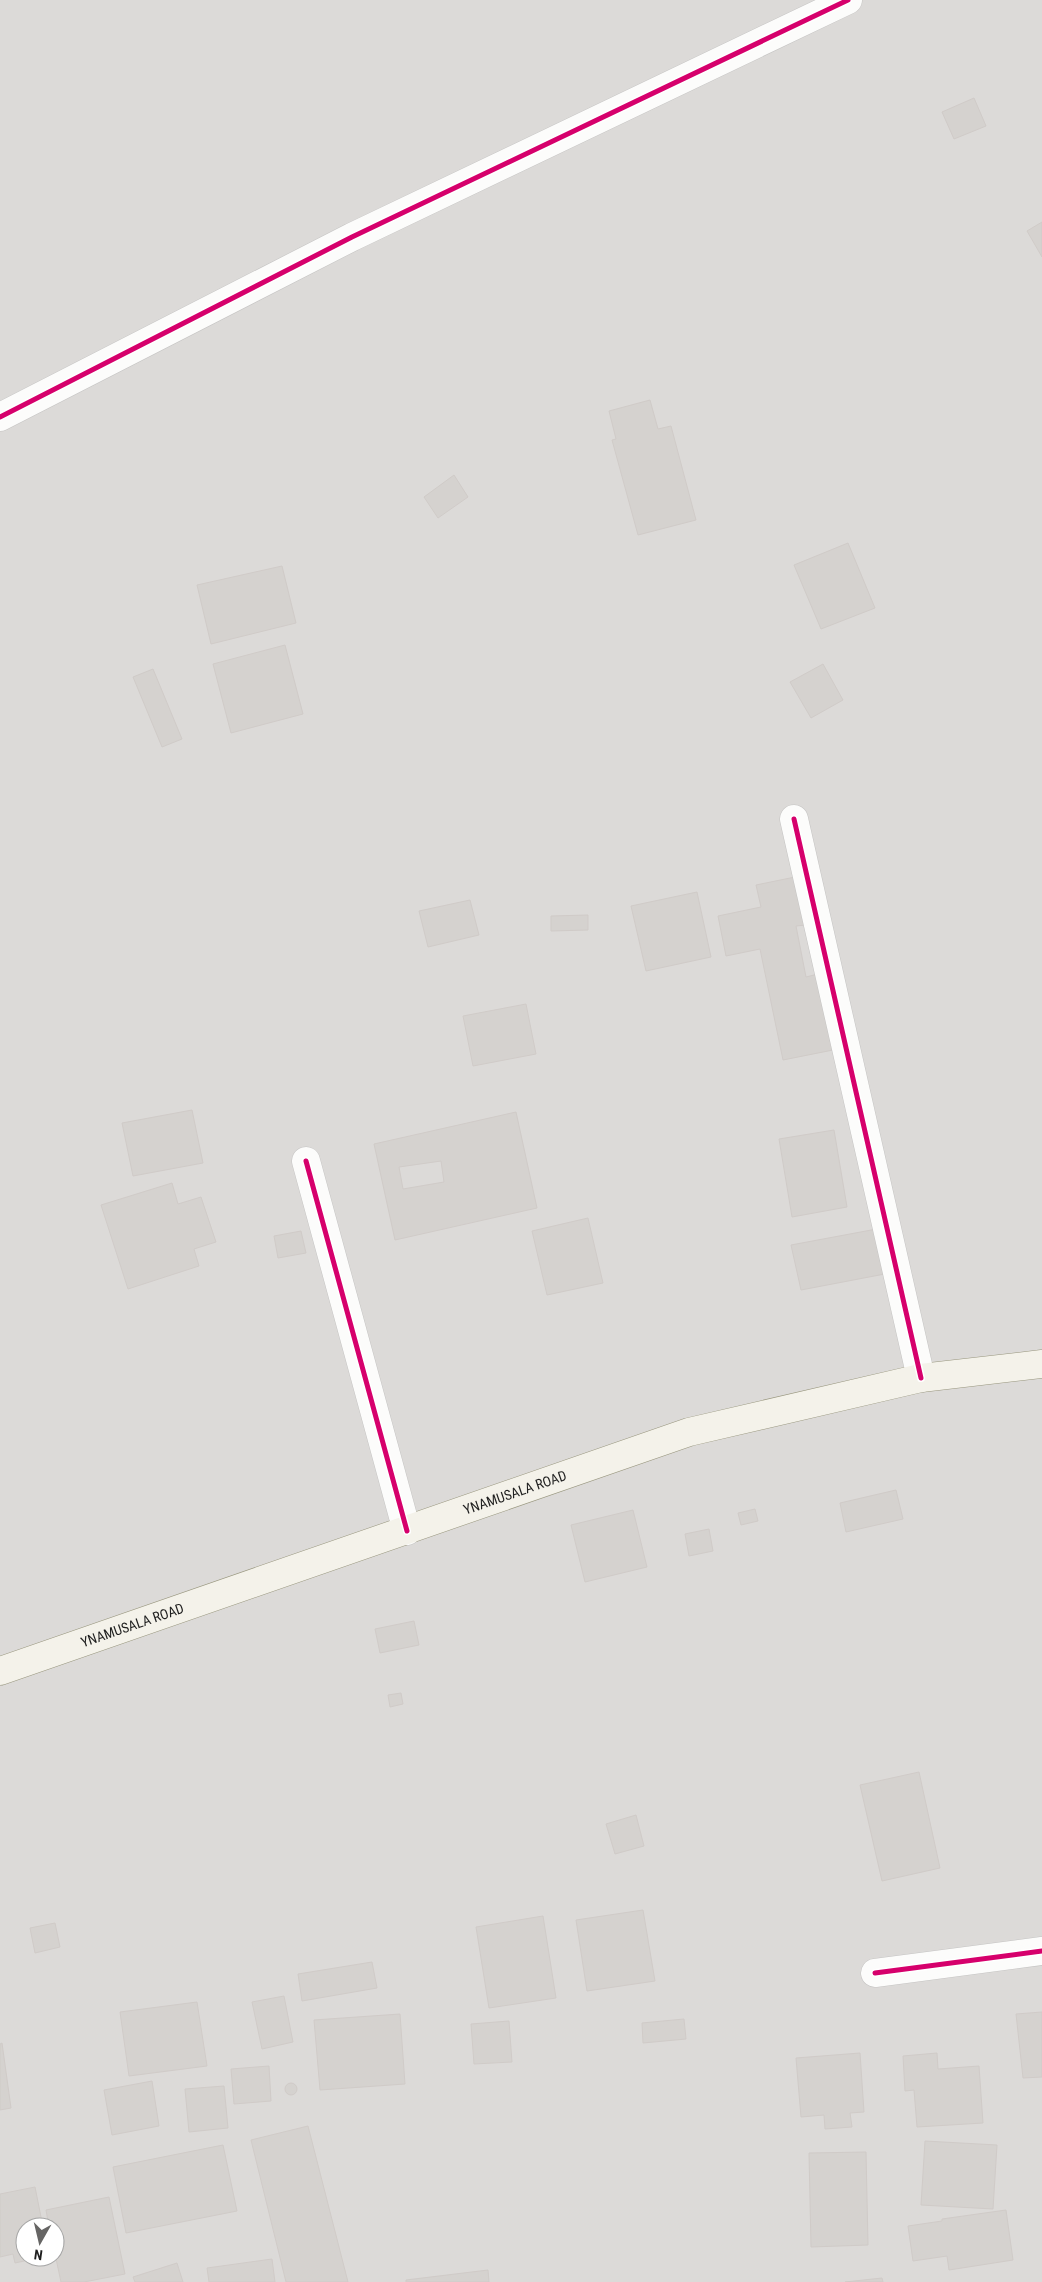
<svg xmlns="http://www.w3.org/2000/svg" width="1042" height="2282" font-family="'Roboto Condensed',sans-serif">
<rect width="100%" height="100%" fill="#edeae7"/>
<path fill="#dcdad8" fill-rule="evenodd" d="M 0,0 L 1042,0 L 1042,2282 L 0,2282 ZM 25,2227 L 55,2227 L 55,2257 L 25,2257 Z"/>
<path fill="#d5d2cf" stroke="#d0cbc8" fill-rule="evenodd" d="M 974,98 L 986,126 L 954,139 L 942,112 Z
M 1042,222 L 1042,257 L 1027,231 Z
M 650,400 L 658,429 L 671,426 L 696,520 L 638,535 L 612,440 L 616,439 L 609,411 Z
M 454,475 L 468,497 L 438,518 L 424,497 Z
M 848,543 L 875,608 L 821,629 L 794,565 Z
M 282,566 L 296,623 L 211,644 L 197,585 Z
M 285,645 L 303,714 L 231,733 L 213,664 Z
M 823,664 L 843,700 L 811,718 L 790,682 Z
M 153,669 L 182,739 L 162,747 L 133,677 Z
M 795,877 L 806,925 L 796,926 L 806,977 L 818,974 L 833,1050 L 783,1060 L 760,949 L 726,956 L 718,916 L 761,907 L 756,885 Z
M 697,892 L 711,957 L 646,971 L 631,906 Z
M 470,900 L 479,935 L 428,947 L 419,911 Z
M 588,915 L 588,930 L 551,931 L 551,916 Z
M 526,1004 L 536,1054 L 473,1066 L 463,1016 Z
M 192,1110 L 203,1163 L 133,1176 L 122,1123 Z
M 516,1112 L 537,1208 L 395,1240 L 374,1144 ZM 441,1161 L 444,1182 L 403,1189 L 399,1167 Z
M 834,1130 L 847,1207 L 792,1217 L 779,1139 Z
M 172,1183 L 178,1204 L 201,1197 L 216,1242 L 194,1249 L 199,1266 L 128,1289 L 101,1205 Z
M 588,1218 L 603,1283 L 547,1295 L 532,1231 Z
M 882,1228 L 890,1273 L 801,1290 L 791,1245 Z
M 301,1231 L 306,1253 L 278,1258 L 274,1236 Z
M 896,1490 L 903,1519 L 846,1532 L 840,1503 Z
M 755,1509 L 758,1521 L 741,1525 L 738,1513 Z
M 633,1510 L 647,1567 L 585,1582 L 571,1525 Z
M 709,1529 L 713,1551 L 689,1556 L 685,1534 Z
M 414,1621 L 419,1645 L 380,1653 L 375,1629 Z
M 401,1693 L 403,1704 L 390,1707 L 388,1695 Z
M 919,1772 L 940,1868 L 882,1881 L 860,1785 Z
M 636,1815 L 644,1846 L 615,1854 L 606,1824 Z
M 643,1910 L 655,1981 L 587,1991 L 576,1920 Z
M 543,1916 L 556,1998 L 489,2008 L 476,1927 Z
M 55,1923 L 60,1947 L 35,1953 L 30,1928 Z
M 372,1962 L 377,1988 L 302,2001 L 298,1974 Z
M 284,1996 L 293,2042 L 262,2049 L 252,2002 Z
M 197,2002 L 207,2066 L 129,2076 L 120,2012 Z
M 1042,2012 L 1042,2077 L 1023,2078 L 1016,2014 Z
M 400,2014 L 405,2084 L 320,2090 L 314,2020 Z
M 684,2019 L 686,2039 L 643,2043 L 642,2023 Z
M 509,2021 L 512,2062 L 474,2064 L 471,2024 Z
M 2,2043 L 11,2108 L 0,2110 L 0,2044 Z
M 860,2053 L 864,2112 L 850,2113 L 852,2127 L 825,2129 L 824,2115 L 801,2117 L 796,2058 Z
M 937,2053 L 938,2069 L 979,2066 L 983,2123 L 917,2127 L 914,2090 L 905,2091 L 903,2056 Z
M 269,2066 L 271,2101 L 234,2104 L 231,2069 Z
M 152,2081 L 159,2126 L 112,2135 L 104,2090 Z
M285 2089a6 6 0 1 1 12 0a6 6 0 1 1-12 0Z
M 224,2086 L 228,2128 L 189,2132 L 185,2089 Z
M 308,2126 L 348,2282 L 286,2282 L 251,2140 Z
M 925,2141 L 997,2145 L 993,2209 L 921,2205 Z
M 223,2145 L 237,2211 L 126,2233 L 113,2167 Z
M 866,2152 L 868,2245 L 811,2247 L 809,2153 Z
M 35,2187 L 43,2227 L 25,2227 L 25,2257 L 38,2258 L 15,2263 L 13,2254 L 0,2257 L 0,2194 Z
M 109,2197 L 125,2274 L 84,2282 L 61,2282 L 55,2254 L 55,2227 L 49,2227 L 46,2210 Z
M 1006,2210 L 1013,2260 L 949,2270 L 947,2256 L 913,2261 L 908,2226 L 942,2221 L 942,2219 Z
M 272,2259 L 275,2282 L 209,2282 L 207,2268 Z
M 177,2263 L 183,2282 L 135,2282 L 133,2277 Z
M 488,2270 L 489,2282 L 406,2282 L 406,2280 Z
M 882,2278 L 883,2282 L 845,2282 Z"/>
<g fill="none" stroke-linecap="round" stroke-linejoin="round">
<g stroke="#c5c4c3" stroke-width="29">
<path id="minor" d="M 0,417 L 352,237 L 848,0
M 794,819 L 921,1378
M 306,1161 L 407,1531
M 875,1973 L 1042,1951"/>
</g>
<g stroke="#98967e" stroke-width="29">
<g id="secondary">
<path id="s1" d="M 0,1671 L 689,1432 L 921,1378 L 1042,1364"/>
</g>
</g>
<use href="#minor" stroke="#fcfcfb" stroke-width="28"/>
<use href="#secondary" stroke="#f4f2ea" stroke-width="28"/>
<g stroke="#fff" stroke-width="8">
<path id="cycleway" d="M 0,417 L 352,237 L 848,0
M 794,819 L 921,1378
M 306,1161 L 407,1531
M 875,1973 L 1042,1951"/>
</g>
<use href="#cycleway" stroke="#d6006c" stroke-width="5"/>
</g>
<g text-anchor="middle" stroke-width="5" stroke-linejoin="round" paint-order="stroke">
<g font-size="14" fill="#1e1e1e" stroke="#fff">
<text dy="5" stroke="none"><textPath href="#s1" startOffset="545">YNAMUSALA ROAD</textPath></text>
<text dy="5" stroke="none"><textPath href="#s1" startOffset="140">YNAMUSALA ROAD</textPath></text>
</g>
</g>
<g transform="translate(40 2242) rotate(188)"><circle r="24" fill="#ffffff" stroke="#a5a5a5"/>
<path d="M0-4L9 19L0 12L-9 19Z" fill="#666564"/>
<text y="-8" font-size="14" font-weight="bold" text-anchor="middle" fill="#1e1e1e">N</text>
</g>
</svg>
